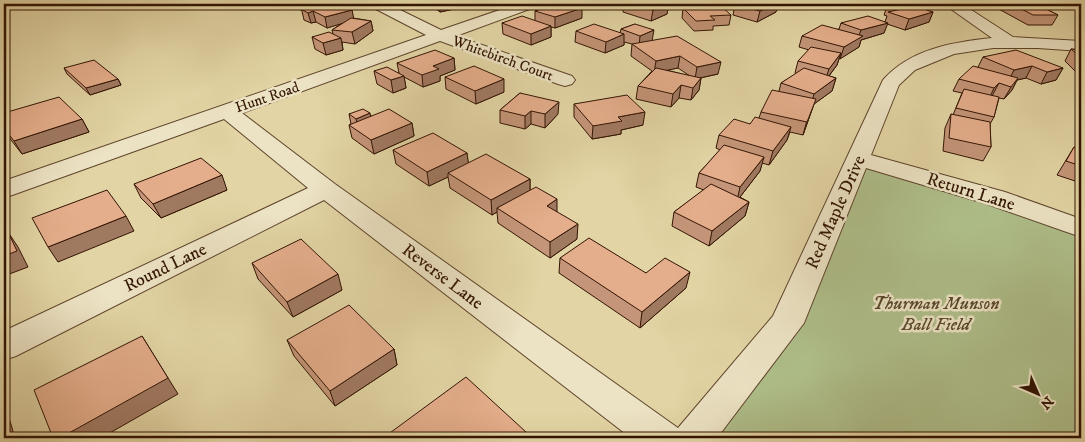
<svg xmlns="http://www.w3.org/2000/svg" width="1085" height="442" font-family="'IM FELL DW Pica',serif">
<rect width="100%" height="100%" fill="#e2d4a4"/>
<filter id="stains"><feTurbulence type="fractalNoise" baseFrequency=".004" numOctaves="4"/><feColorMatrix values="0 0 0 0 .2 0 0 0 0 .09 0 0 0 0 .02 0 0 0 .5 -.17"/></filter>
<radialGradient id="worn" r=".72"><stop offset=".6" stop-color="#630" stop-opacity="0"/><stop offset="1" stop-color="#630" stop-opacity=".3"/></radialGradient>
<path fill="#aebe8a" stroke="#706946" d="M 864,163 L 996,201 L 1081,231 L 1081,438 L 700,438 L 796,321 Z"/>
<g fill="none" stroke-linecap="round" stroke-linejoin="round">
<g stroke="#5e442b" stroke-width="2">
<path id="minor" d="M 370,4 L 388,4 L 441,30 L 517,4 L 537,4 L 535,7 L 456,36 L 572,76 L 575,80 L 572,84 L 565,86 L 558,84 L 440,41 L 242,113 L 335,184 L 678,428 L 773,316 L 883,80 C 910,49 953,42 992,38 L 948,7 L 946,4 L 962,4 L 1013,37 L 1081,41 L 1081,51 L 1038,48 L 993,48 L 954,54 L 915,70 L 899,85 L 871,155 L 1005,192 L 1081,219 L 1081,237 L 987,204 L 866,168 L 804,323 L 717,438 L 631,438 L 324,200 L 16,356 L 4,360 L 4,331 L 308,188 L 224,119 L 4,198 L 4,181 L 426,35 L 372,7 Z"/>
</g>
<use href="#minor" fill="#ece3c4" fill-rule="evenodd"/>
</g>
<path fill="#c49578" stroke="#321403" fill-rule="evenodd" d="M 292,4 L 338,4 L 352,10 L 353,18 L 371,21 L 373,31 L 355,44 L 342,42 L 343,50 L 326,55 L 315,49 L 312,37 L 333,34 L 332,30 L 342,23 L 327,28 L 316,22 L 311,23 L 304,20 L 302,11 Z
M 429,4 L 473,4 L 473,5 L 440,12 Z
M 592,4 L 613,4 L 603,7 Z
M 623,4 L 667,4 L 667,14 L 651,21 L 623,12 Z
M 881,4 L 907,4 L 933,12 L 929,22 L 905,30 L 887,24 L 884,33 L 861,40 L 859,47 L 839,59 L 837,65 L 829,76 L 836,78 L 832,91 L 814,104 L 803,135 L 790,132 L 787,140 L 769,165 L 762,163 L 760,171 L 740,197 L 749,202 L 745,216 L 709,246 L 672,226 L 674,212 L 704,190 L 696,187 L 699,173 L 720,150 L 716,148 L 719,135 L 750,124 L 759,118 L 761,112 L 779,91 L 781,83 L 796,74 L 795,73 L 798,61 L 809,50 L 799,47 L 802,36 L 839,29 L 841,23 L 885,22 L 887,16 L 884,15 L 888,4 Z
M 997,4 L 1036,4 L 1058,15 L 1052,25 L 1028,25 L 995,7 Z
M 735,5 L 776,12 L 757,22 L 733,15 Z
M 683,8 L 731,15 L 729,25 L 713,26 L 713,30 L 694,31 L 682,18 Z
M 535,11 L 582,18 L 555,28 L 551,27 L 551,37 L 531,45 L 503,34 L 502,23 L 535,21 Z
M 635,24 L 652,41 L 718,74 L 700,78 L 701,78 L 699,90 L 691,100 L 679,98 L 671,107 L 636,99 L 638,86 L 652,71 L 631,56 L 632,44 L 624,42 L 624,45 L 605,53 L 575,42 L 576,31 L 620,33 L 621,29 ZM 678,68 L 690,76 L 666,70 Z
M 1071,49 L 1081,50 L 1081,77 L 1065,61 Z
M 983,57 L 1063,68 L 1056,80 L 1041,84 L 1026,78 L 1017,80 L 1012,90 L 1004,99 L 999,98 L 994,117 L 990,124 L 991,147 L 983,161 L 943,151 L 945,128 L 951,114 L 953,115 L 962,93 L 953,91 L 959,79 L 978,67 Z
M 454,58 L 455,70 L 440,76 L 440,81 L 423,87 L 404,77 L 406,88 L 393,93 L 377,84 L 374,71 L 399,73 L 397,63 Z
M 64,68 L 118,79 L 121,85 L 90,95 L 67,74 Z
M 445,77 L 504,92 L 476,104 L 446,89 Z
M 520,93 L 558,114 L 545,128 L 531,124 L 525,129 L 500,123 L 500,110 Z
M 574,104 L 643,125 L 621,130 L 621,134 L 592,139 L 574,117 Z
M 4,113 L 82,119 L 89,132 L 22,154 L 4,131 Z
M 349,114 L 371,116 L 412,123 L 414,136 L 374,154 L 352,138 L 349,125 L 351,124 Z
M 1074,147 L 1081,149 L 1081,183 L 1057,175 Z
M 393,150 L 467,153 L 468,163 L 530,179 L 530,190 L 557,212 L 577,239 L 550,258 L 498,223 L 497,212 L 492,215 L 450,188 L 448,177 L 429,186 L 396,164 Z
M 134,184 L 227,190 L 161,218 L 141,198 Z
M 560,258 L 646,273 L 686,288 L 640,328 L 559,273 Z
M 252,263 L 342,290 L 293,317 L 258,279 Z
M 287,340 L 394,349 L 397,365 L 335,406 L 294,356 Z"/>
<path fill="#a07961" stroke="#321403" d="M 302,4 L 326,4 L 303,10 Z
M 439,4 L 473,4 L 473,5 L 440,12 Z
M 604,4 L 613,4 L 603,7 Z
M 669,4 L 667,14 L 651,21 L 653,10 Z
M 775,4 L 779,4 L 776,12 L 757,22 L 760,11 Z
M 582,8 L 582,18 L 555,28 L 555,17 Z
M 352,10 L 354,20 L 327,28 L 325,17 Z
M 313,11 L 316,22 L 311,23 L 308,13 Z
M 933,12 L 929,22 L 905,30 L 909,19 Z
M 371,21 L 373,31 L 355,44 L 352,32 Z
M 888,23 L 884,33 L 861,40 L 859,47 L 840,59 L 844,47 L 858,38 L 861,30 Z
M 551,26 L 551,37 L 531,45 L 531,34 Z
M 654,30 L 652,41 L 639,47 L 640,36 Z
M 624,34 L 624,45 L 605,53 L 606,42 Z
M 341,38 L 343,50 L 326,55 L 323,43 Z
M 841,53 L 837,65 L 825,81 L 829,69 Z
M 680,56 L 678,68 L 654,73 L 656,61 Z
M 454,58 L 455,70 L 440,76 L 440,81 L 423,87 L 422,75 L 433,66 Z
M 721,62 L 718,74 L 695,79 L 697,67 Z
M 1032,66 L 1026,78 L 1017,80 L 1012,90 L 1004,99 L 1011,87 L 1008,82 L 1014,70 Z
M 1063,68 L 1056,80 L 1041,84 L 1047,72 Z
M 404,76 L 406,88 L 393,93 L 391,80 Z
M 701,78 L 699,90 L 691,100 L 693,88 Z
M 836,78 L 832,91 L 814,104 L 803,135 L 814,94 Z
M 118,79 L 121,85 L 90,95 L 86,88 Z
M 504,79 L 504,92 L 476,104 L 475,91 Z
M 999,83 L 992,96 L 988,101 L 994,88 Z
M 681,85 L 679,98 L 671,107 L 673,94 Z
M 559,102 L 558,114 L 545,128 L 545,114 Z
M 531,111 L 531,124 L 525,129 L 525,116 Z
M 645,112 L 643,125 L 621,130 L 621,134 L 592,139 L 593,126 L 618,117 Z
M 370,113 L 373,127 L 359,132 L 356,119 Z
M 82,119 L 89,132 L 22,154 L 14,141 Z
M 412,123 L 414,136 L 374,154 L 371,140 Z
M 791,127 L 787,140 L 769,165 L 773,151 Z
M 467,153 L 469,167 L 448,173 L 448,177 L 429,186 L 427,172 Z
M 764,157 L 760,171 L 737,201 L 740,187 Z
M 222,175 L 227,190 L 161,218 L 153,204 Z
M 530,179 L 530,193 L 497,208 L 497,212 L 492,215 L 491,200 Z
M 557,199 L 557,214 L 547,206 Z
M 749,202 L 745,216 L 709,246 L 712,231 Z
M 126,216 L 134,231 L 58,262 L 48,247 Z
M 578,224 L 577,239 L 550,258 L 550,242 Z
M 8,232 L 18,247 L 28,267 L 4,276 L 4,256 Z
M 690,272 L 686,288 L 640,328 L 642,312 Z
M 338,274 L 342,290 L 293,317 L 287,302 Z
M 142,336 L 178,394 L 101,438 L 60,438 Z
M 394,349 L 397,365 L 335,406 L 330,391 Z
M 4,415 L 10,421 L 15,438 L 5,438 L 4,434 Z
M 526,432 L 526,438 L 519,438 Z"/>
<path fill="#e4ad8b" stroke="#321403" d="M 323,4 L 338,4 L 352,10 L 325,17 L 313,11 L 308,13 L 301,9 Z
M 556,4 L 568,4 L 582,8 L 555,17 L 535,11 Z
M 630,4 L 669,4 L 653,10 Z
M 737,4 L 775,4 L 760,11 L 735,5 Z
M 888,4 L 907,4 L 933,12 L 909,19 L 888,12 L 902,9 Z
M 1012,4 L 1036,4 L 1058,15 L 1033,15 Z
M 721,6 L 731,15 L 710,16 L 715,20 L 696,21 L 683,8 Z
M 522,16 L 551,26 L 531,34 L 502,23 Z
M 868,16 L 888,23 L 861,30 L 841,23 Z
M 351,18 L 371,21 L 352,32 L 332,30 Z
M 594,24 L 624,34 L 606,42 L 576,31 Z
M 635,24 L 654,30 L 640,36 L 621,29 Z
M 822,25 L 863,36 L 844,47 L 802,36 Z
M 329,32 L 341,38 L 323,43 L 312,37 Z
M 677,36 L 721,62 L 697,67 L 680,56 L 656,61 L 632,44 Z
M 811,47 L 841,53 L 829,69 L 798,61 Z
M 1071,49 L 1081,50 L 1081,58 Z
M 435,50 L 454,58 L 433,66 L 439,69 L 422,75 L 397,63 Z
M 1016,50 L 1063,68 L 1047,72 L 1032,66 L 1014,70 L 983,57 Z
M 94,60 L 118,79 L 86,88 L 64,68 Z
M 474,66 L 504,79 L 475,91 L 445,77 Z
M 973,66 L 1018,78 L 1011,87 L 999,83 L 994,88 L 959,79 Z
M 387,67 L 404,76 L 391,80 L 374,71 Z
M 656,68 L 701,78 L 693,88 L 681,85 L 673,94 L 638,86 Z
M 804,68 L 836,78 L 814,94 L 781,83 Z
M 964,89 L 999,97 L 994,117 L 956,108 Z
M 772,90 L 816,99 L 807,122 L 761,112 Z
M 520,93 L 559,102 L 545,114 L 531,111 L 525,116 L 500,110 Z
M 627,95 L 645,112 L 618,117 L 622,121 L 593,126 L 574,104 Z
M 59,97 L 82,119 L 14,141 L 4,128 L 4,113 Z
M 363,109 L 370,113 L 356,119 L 349,114 Z
M 389,109 L 412,123 L 371,140 L 349,125 Z
M 951,114 L 990,122 L 991,147 L 949,138 Z
M 755,117 L 791,127 L 773,151 L 719,135 L 734,119 L 750,124 Z
M 433,133 L 467,153 L 427,172 L 393,150 Z
M 724,145 L 764,157 L 740,187 L 699,173 Z
M 1074,147 L 1081,149 L 1081,166 L 1066,161 Z
M 486,154 L 530,179 L 491,200 L 448,173 Z
M 201,158 L 222,175 L 153,204 L 134,184 Z
M 711,184 L 749,202 L 712,231 L 674,212 Z
M 536,187 L 557,199 L 547,206 L 578,224 L 550,242 L 497,208 Z
M 107,190 L 126,216 L 48,247 L 32,218 Z
M 8,232 L 17,251 L 4,256 L 4,233 Z
M 589,238 L 646,273 L 665,258 L 690,272 L 642,312 L 560,258 Z
M 301,239 L 338,274 L 287,302 L 252,263 Z
M 349,305 L 394,349 L 330,391 L 287,340 Z
M 142,336 L 168,378 L 60,438 L 53,438 L 34,390 Z
M 466,377 L 526,432 L 519,438 L 383,438 Z"/>
<g text-anchor="middle" stroke-width="5" stroke-linejoin="round" paint-order="stroke">
<g font-size="15" fill="#321403" stroke="#ece3c4">
<text transform="translate(503 58) rotate(20)" y="5">Whitebirch Court</text>
<text transform="translate(267 97) rotate(-19)" y="5">Hunt Road</text>
</g>
<g font-size="18" fill="#321403" stroke="#ece3c4">
<text transform="translate(971 191) rotate(17)" y="6">Return Lane</text>
<text transform="translate(835 212) rotate(-66)" y="6">Red Maple Drive</text>
<text transform="translate(165 267) rotate(-26)" y="6">Round Lane</text>
<text transform="translate(443 276) rotate(37)" y="6">Reverse Lane</text>
</g>
<g font-size="18" font-style="italic" fill="#57472c" stroke="#ece3c4">
<text x="936" y="309">Thurman Munson<tspan x="936" dy="21">Ball Field</tspan></text>
</g>
</g>
<rect width="1085" height="442" fill="none" stroke="#e2d4a4" stroke-width="20"/>
<rect x="5" y="5" width="1075" height="432" fill="none" stroke="#321403" stroke-width="2.5"/>
<rect x="10" y="10" width="1065" height="422" fill="none" stroke="#321403"/>
<g transform="translate(1038 394) rotate(135)" stroke="#ece3c4" stroke-width="4" paint-order="stroke">
<path d="M0-4L9 19L0 12L-9 19Z" fill="#321403"/>
<text y="-8" font-size="14" font-weight="bold" text-anchor="middle" fill="#321403">N</text>
</g>
<rect width="100%" height="100%" filter="url(#stains)"/>
<rect width="100%" height="100%" fill="url(#worn)"/>
</svg>
